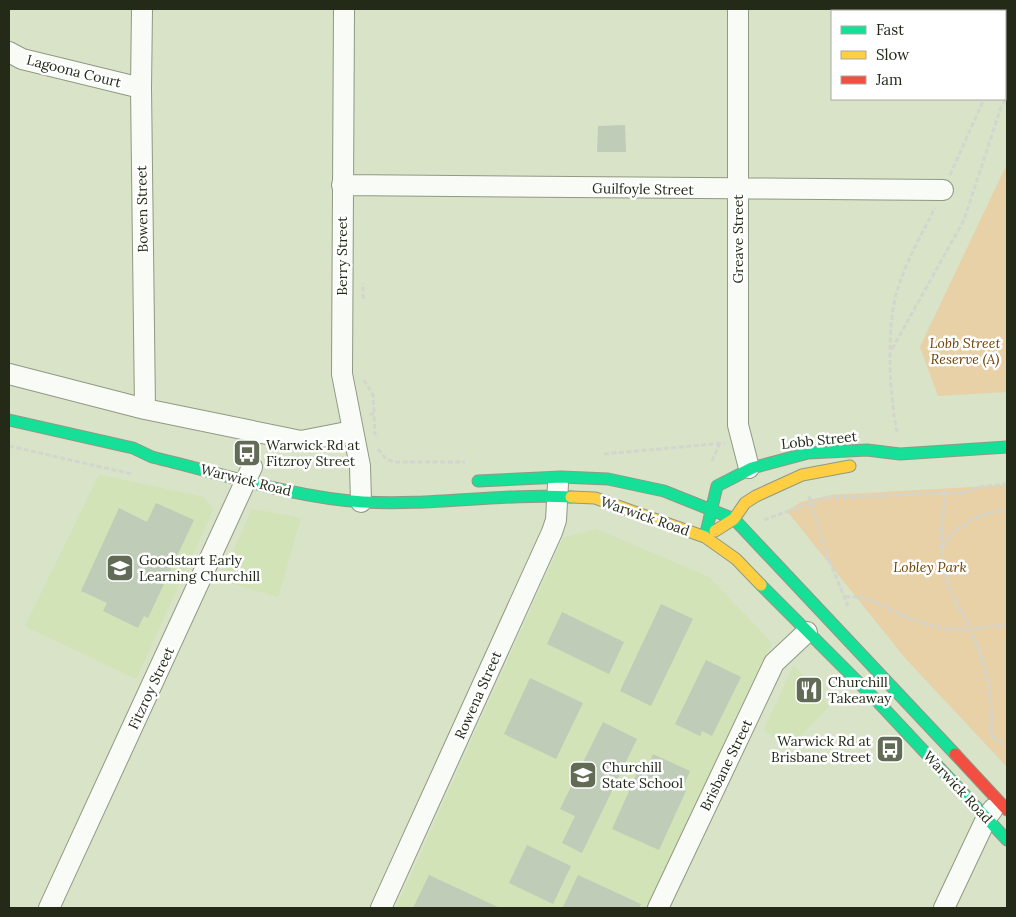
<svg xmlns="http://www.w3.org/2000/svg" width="1016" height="917" font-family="Lora,serif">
<rect width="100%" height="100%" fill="#d8e3c7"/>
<path fill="#d1e3b7" d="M 99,475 L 204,497 L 213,510 L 136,679 L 25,626 Z
M 252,509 L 301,518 L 278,597 L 220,580 Z
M 596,529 L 709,577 L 772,643 L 647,908 L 396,908 L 563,538 Z
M 794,665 L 829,706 L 788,749 L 764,729 Z"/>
<path fill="#e8d0a7" d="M 1007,164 L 1007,392 L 938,396 L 920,347 Z
M 1007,485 L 1007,767 L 906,659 L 787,511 L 801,502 L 831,495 Z"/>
<path fill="#bfccb7" d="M 625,125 L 626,152 L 597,152 L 598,126 Z
M 156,503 L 194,520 L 148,618 L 144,616 L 138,628 L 103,611 L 107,603 L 81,591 L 119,508 L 147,522 Z
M 661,604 L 693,619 L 651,706 L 620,691 Z
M 562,612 L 624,642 L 609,674 L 547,644 Z
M 706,660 L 741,677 L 712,736 L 702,731 L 700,736 L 675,724 Z
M 530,678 L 583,703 L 556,759 L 504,734 Z
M 603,722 L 637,739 L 582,853 L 562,843 L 575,816 L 560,809 Z
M 653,754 L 690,771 L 682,790 L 686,791 L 659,850 L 612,829 L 639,769 L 645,772 Z
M 527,845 L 571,866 L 553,904 L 509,883 Z
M 429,875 L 500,908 L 413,908 Z
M 578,875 L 641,904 L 639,908 L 563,907 Z"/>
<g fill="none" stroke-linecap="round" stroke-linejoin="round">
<g stroke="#909983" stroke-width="22">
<path id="street" d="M 142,9 L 141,88 L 145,409
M 344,9 L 342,374 L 360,466 L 361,502
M 738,9 L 738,425 L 749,468
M 9,52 L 22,59 L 141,88
M 342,185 L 943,190
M 9,374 L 145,409 L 301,441 L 352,431
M 49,908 L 252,467
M 381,908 L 552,532 L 556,520 L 558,484
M 658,908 L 774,663 L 807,632
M 944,908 L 987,817 L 993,809"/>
</g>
<g stroke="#909983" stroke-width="13">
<path id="fast" d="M 9,420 L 133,448 L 152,457 C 219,473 295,498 363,502 C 432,506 502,493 571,497
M 478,481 L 561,477 L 608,479 L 664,491 L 734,519 L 955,754
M 705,537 L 717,486 L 752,468 L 808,453 L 867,450 L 900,454 L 1007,447
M 761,585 L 878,702 L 1007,840"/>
</g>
<g stroke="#909983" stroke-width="13">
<path id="slow" d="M 571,497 L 595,498 L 705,537 L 736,559 L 761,585
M 715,531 L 734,519 L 745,503 L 756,496 L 802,475 L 850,466"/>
</g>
<g stroke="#909983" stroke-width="13">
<path id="jam" d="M 955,754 L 1007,810"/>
</g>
<path stroke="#d3d6ce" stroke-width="3" stroke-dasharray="5 2.5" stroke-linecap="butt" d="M 1005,49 L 1007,42
M 950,175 L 984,99
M 363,299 L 363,283
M 892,349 L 964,220 L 1000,110 L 1007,96
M 364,380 L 373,395 L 374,414
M 369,414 L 374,414 L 375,435
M 897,432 C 889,394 886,324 898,288 C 907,260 922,233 935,208
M 9,446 L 132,474
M 378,449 L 386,459 L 394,462 L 465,462
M 604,454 L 725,443
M 712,461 L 720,443
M 1007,484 L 978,487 L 964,493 L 946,493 C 942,520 939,546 945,573 C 950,594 961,610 970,629 C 986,663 994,698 991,736 L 1007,745
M 809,496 L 827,555 L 848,606
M 764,520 L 824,498 L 946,493
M 941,547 C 962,522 974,514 1007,510
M 845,597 C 871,593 895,615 920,622 C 936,627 953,631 969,629 C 982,628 994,625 1007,626"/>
<use href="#street" stroke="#f9fbf7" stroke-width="20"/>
<use href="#fast" stroke="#16e098" stroke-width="11"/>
<use href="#slow" stroke="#ffcf43" stroke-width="11"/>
<use href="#jam" stroke="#f24e42" stroke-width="11"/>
</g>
<defs>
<g id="bus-square" transform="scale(1.4375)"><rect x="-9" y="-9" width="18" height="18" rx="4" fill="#626b55" stroke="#fff"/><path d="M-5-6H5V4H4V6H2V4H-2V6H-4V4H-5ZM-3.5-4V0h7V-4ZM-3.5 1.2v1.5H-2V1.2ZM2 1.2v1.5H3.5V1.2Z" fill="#fff"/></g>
<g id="school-square" transform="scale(1.4375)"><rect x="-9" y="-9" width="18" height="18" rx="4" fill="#626b55" stroke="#fff"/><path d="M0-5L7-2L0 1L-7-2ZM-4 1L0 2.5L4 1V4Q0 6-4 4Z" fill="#fff"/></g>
<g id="restaurant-square" transform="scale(1.4375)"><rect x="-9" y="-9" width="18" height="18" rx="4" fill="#626b55" stroke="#fff"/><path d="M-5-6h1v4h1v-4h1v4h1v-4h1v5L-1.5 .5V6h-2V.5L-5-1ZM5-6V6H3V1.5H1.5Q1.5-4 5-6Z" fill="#fff"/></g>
</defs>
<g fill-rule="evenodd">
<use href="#bus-square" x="247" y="453"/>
<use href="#school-square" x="120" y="568"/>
<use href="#restaurant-square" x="809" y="690"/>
<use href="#bus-square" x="890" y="749"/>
<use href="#school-square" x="583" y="775"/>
</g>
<g text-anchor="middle" stroke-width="5" stroke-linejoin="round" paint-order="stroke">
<g font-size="14" fill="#232a17" stroke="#fff">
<text transform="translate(74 71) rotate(14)" y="5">Lagoona Court</text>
<text transform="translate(643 189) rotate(1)" y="5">Guilfoyle Street</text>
<text transform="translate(142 209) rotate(-91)" y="5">Bowen Street</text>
<text transform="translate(738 239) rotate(-90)" y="5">Greave Street</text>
<text transform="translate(342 256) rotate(-90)" y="5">Berry Street</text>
<text transform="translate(819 440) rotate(-6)" y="5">Lobb Street</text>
<text transform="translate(246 480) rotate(14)" y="5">Warwick Road</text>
<text transform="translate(645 516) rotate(19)" y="5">Warwick Road</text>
<text transform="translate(151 688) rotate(-65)" y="5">Fitzroy Street</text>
<text transform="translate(478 695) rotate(-66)" y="5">Rowena Street</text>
<text transform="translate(726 765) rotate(-64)" y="5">Brisbane Street</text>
<text transform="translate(958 787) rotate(47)" y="5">Warwick Road</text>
</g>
<g font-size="14" font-style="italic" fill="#714305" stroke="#fff">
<text x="965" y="348">Lobb Street<tspan x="965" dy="16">Reserve (A)</tspan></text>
<text x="930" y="572">Lobley Park</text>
</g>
<g font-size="14" fill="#232a17" stroke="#fff" text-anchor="start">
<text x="266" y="450">Warwick Rd at<tspan x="266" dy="16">Fitzroy Street</tspan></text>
<text x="139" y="565">Goodstart Early<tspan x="139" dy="16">Learning Churchill</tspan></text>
<text x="828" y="687">Churchill<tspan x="828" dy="16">Takeaway</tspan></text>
<text x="871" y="746" text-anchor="end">Warwick Rd at<tspan x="871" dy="16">Brisbane Street</tspan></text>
<text x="602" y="772">Churchill<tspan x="602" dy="16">State School</tspan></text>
</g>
</g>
<rect width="1016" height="917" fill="none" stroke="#232a17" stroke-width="20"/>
<rect x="831" y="10" width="175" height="90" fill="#ffffff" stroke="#a7aaa2"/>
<rect x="841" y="26" width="25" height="8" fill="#16e098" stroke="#a7aaa2"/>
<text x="876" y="35" font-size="15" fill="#232a17">Fast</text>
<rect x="841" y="51" width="25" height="8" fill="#ffcf43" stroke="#a7aaa2"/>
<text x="876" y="60" font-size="15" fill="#232a17">Slow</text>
<rect x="841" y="76" width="25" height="8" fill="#f24e42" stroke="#a7aaa2"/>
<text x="876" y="85" font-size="15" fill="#232a17">Jam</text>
</svg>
